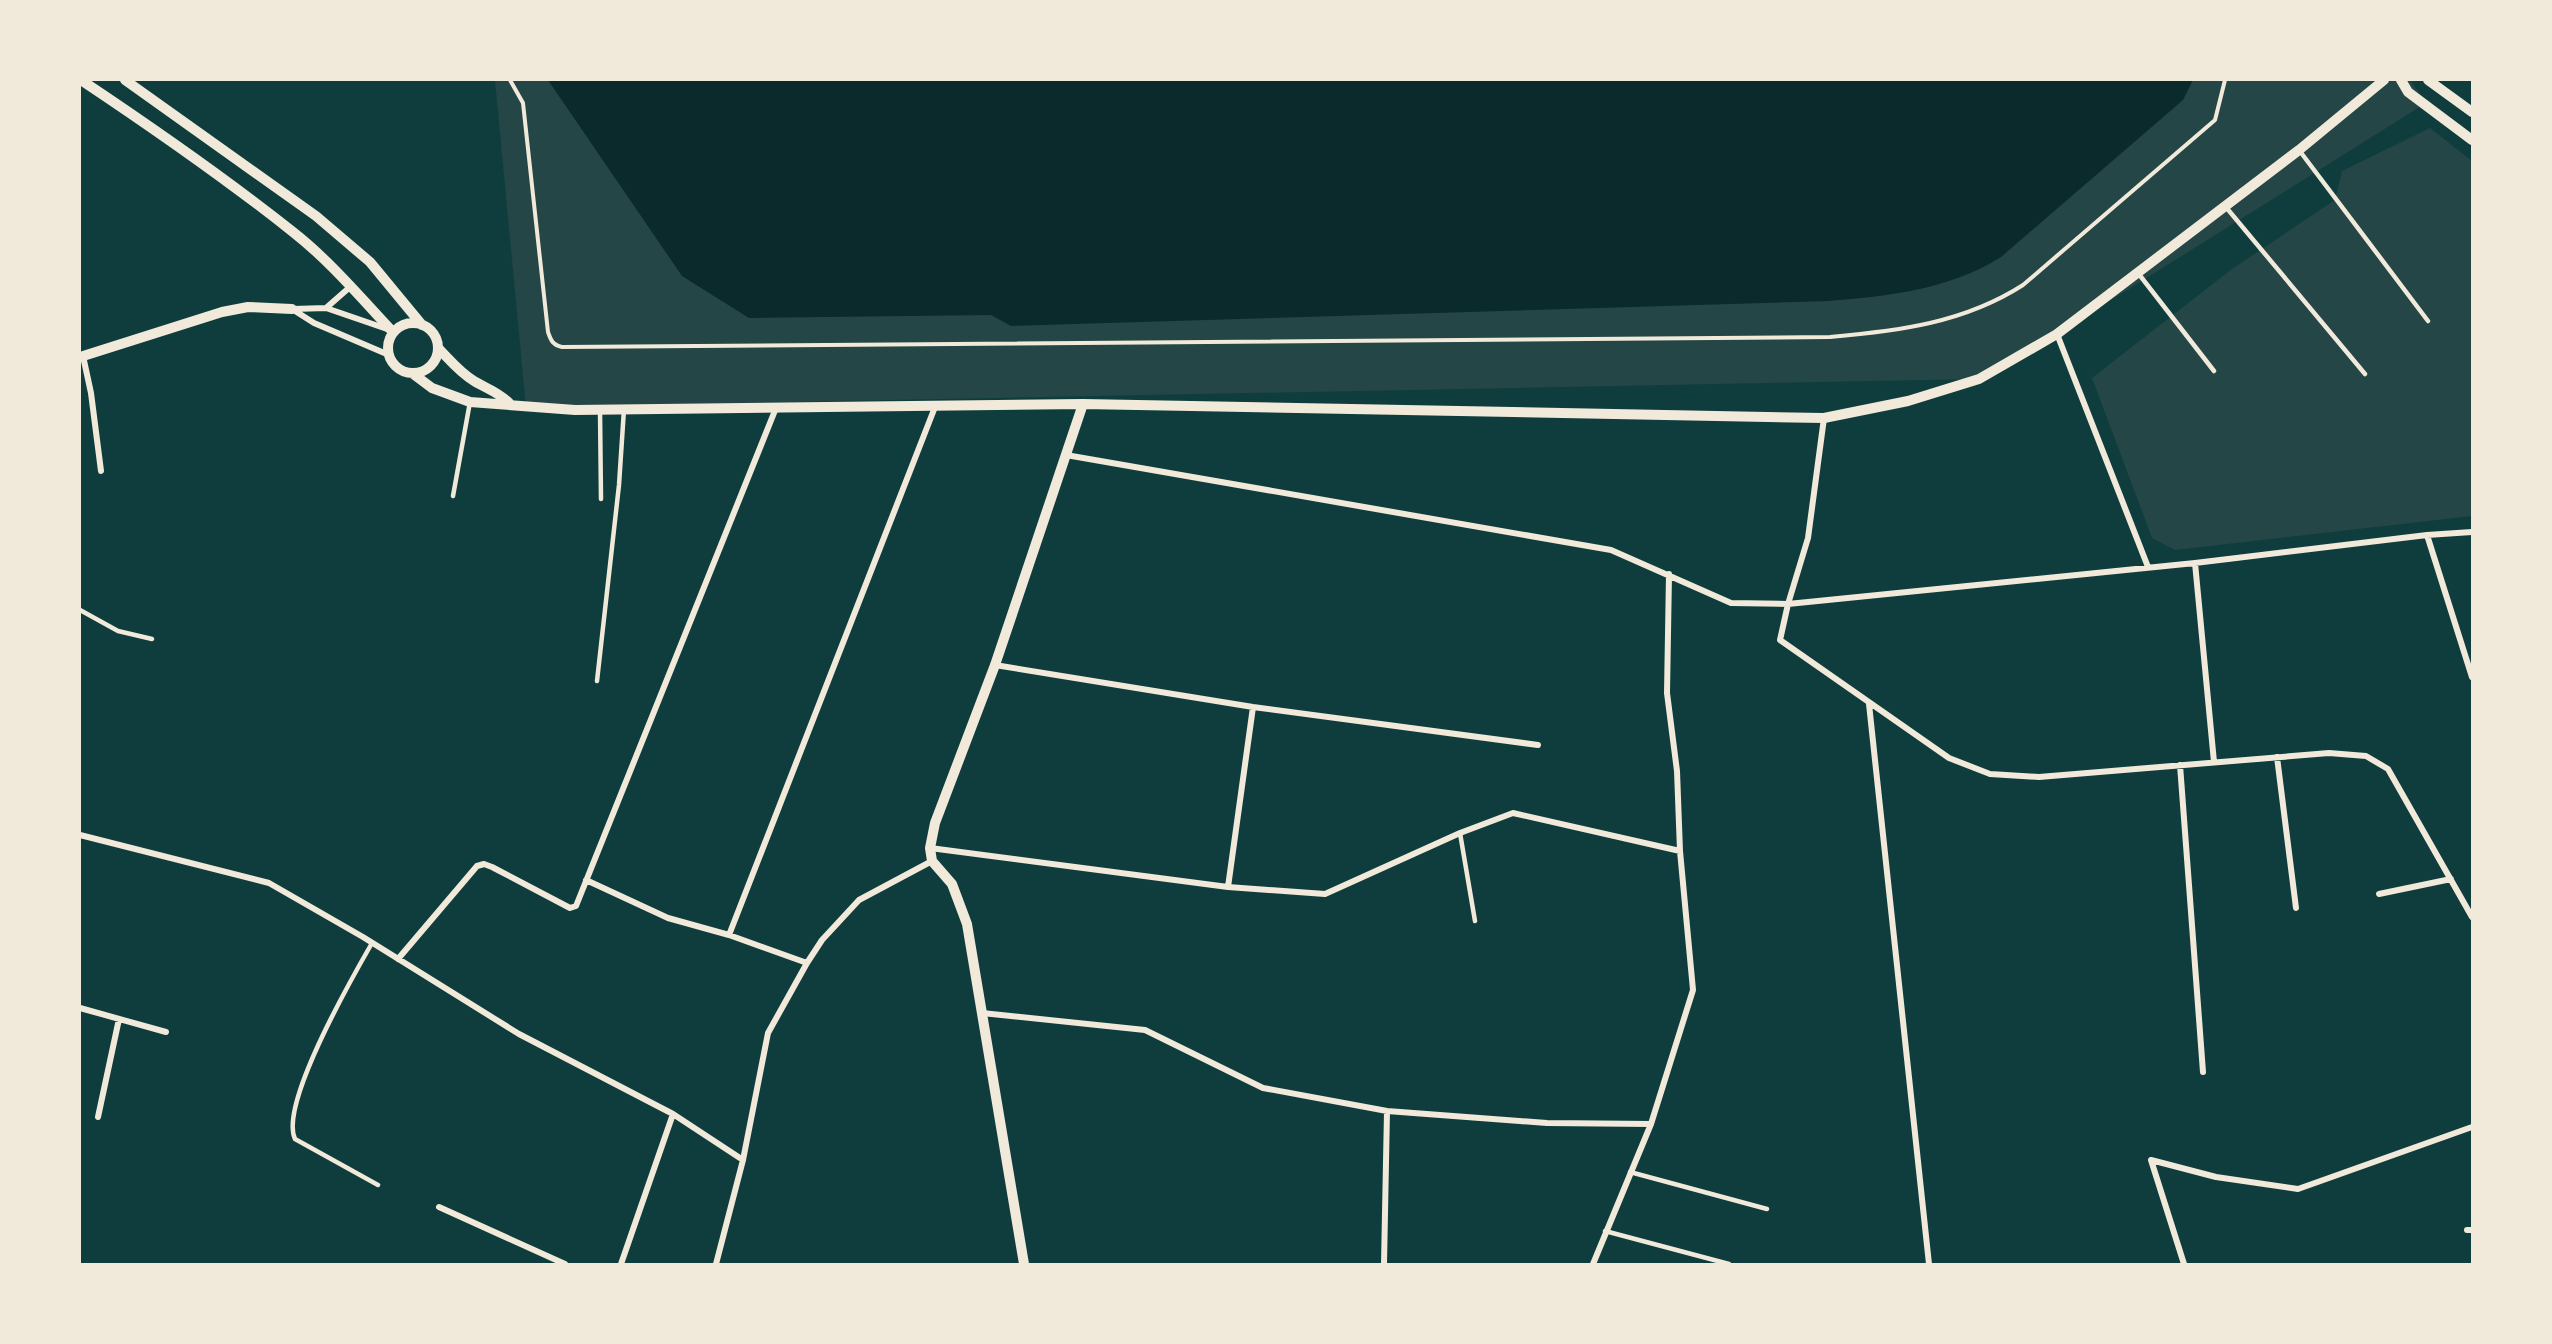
<svg xmlns="http://www.w3.org/2000/svg" width="2552" height="1344" font-family="'Source Sans 3',sans-serif">
<rect width="100%" height="100%" fill="#0f3d3e"/>
<path fill="#244646" d="M 495,80 L 2410,80 L 2426,103 L 2057,334 L 1979,379 L 526,407 Z
M 2430,128 L 2472,161 L 2472,516 L 2175,550 L 2152,538 L 2092,378 L 2232,269 L 2335,200 L 2342,171 Z"/>
<path fill="#0a2a2b" d="M 548,80 L 2193,80 L 2183,100 L 2001,257 C 1948,290 1889,296 1828,301 L 1011,326 L 991,315 L 749,318 L 682,276 Z"/>
<g fill="none" stroke-linecap="round" stroke-linejoin="round">
<path stroke="#f1e9da" stroke-width="4" d="M 510,80 L 523,103 L 548,332 C 551,341 553,345 562,347 L 1830,337 C 1898,331 1964,323 2023,285 L 2215,120 L 2225,80"/>
<path stroke="#f1e9da" stroke-width="4.5" d="M 2299,150 L 2428,321
M 2225,206 L 2365,374
M 2138,273 L 2214,371
M 600,410 L 601,499
M 453,496 L 470,402
M 80,610 L 118,631 L 152,639
M 597,681 L 619,485 L 624,409
M 1460,833 L 1475,921
M 372,943 C 353,976 279,1105 295,1139 L 378,1185
M 1630,1172 L 1767,1209
M 1605,1231 L 1729,1264"/>
<path stroke="#f1e9da" stroke-width="6" d="M 326,308 L 350,287
M 292,309 L 314,323 L 389,355
M 293,309 L 326,308 L 390,330
M 2057,334 L 2148,567
M 83,356 L 91,393 L 101,471
M 1824,418 L 1808,538 L 1788,604 L 1780,640 L 1949,758 L 1990,774 L 2039,777 L 2329,753 L 2366,756 L 2388,769 L 2472,917
M 1066,455 L 1611,550 L 1731,603 L 1788,604 L 2195,563 L 2427,535 L 2472,532
M 2427,535 L 2472,677
M 2195,563 L 2214,762
M 995,665 L 1253,707 L 1538,745
M 1869,704 L 1929,1264
M 2277,757 L 2296,908
M 2180,765 L 2203,1072
M 80,835 L 269,883 L 363,937 L 519,1034 L 673,1114 L 743,1160
M 930,848 L 1228,887 L 1325,894 L 1460,833 L 1513,813 L 1680,851
M 586,880 L 668,918 L 729,935 L 807,963
M 1228,887 L 1253,707
M 2379,894 L 2451,879
M 729,935 L 935,407
M 398,959 L 477,866 L 484,864 L 492,867 L 570,908 L 576,906 L 776,408
M 80,1008 L 166,1032
M 982,1013 L 1145,1030 L 1263,1088 L 1387,1111 L 1547,1123 L 1651,1124
M 98,1117 L 119,1019
M 2151,1160 L 2216,1177 L 2298,1189 L 2472,1127
M 2151,1160 L 2184,1264
M 439,1207 L 565,1264
M 2467,1230 L 2472,1230
M 621,1264 L 673,1114
M 716,1264 L 743,1160 L 768,1033 L 807,963 L 822,940 L 859,900 L 932,861
M 1384,1264 L 1387,1111
M 1593,1264 L 1651,1124 L 1693,990 L 1680,851 L 1677,771 L 1667,693 L 1669,574"/>
<path stroke="#f1e9da" stroke-width="10" d="M 81,80 C 153,128 225,178 293,232 C 330,261 361,298 393,332
M 125,80 L 316,216 L 370,262 L 422,325
M 2401,80 L 2408,92 L 2472,140
M 2428,80 L 2472,112
M388 348a25 25 0 1 1 50 0a25 25 0 1 1-50 0Z
M 438,348 C 449,359 459,372 474,381 C 487,389 499,392 510,404
M 80,357 L 222,312 L 248,307 L 292,309
M 412,373 L 432,388 L 470,402 L 575,410 L 1083,404 L 1824,418 L 1908,401 L 1979,379 L 2057,334 L 2299,150 L 2384,80
M 1024,1264 L 967,924 L 952,884 L 932,861 L 930,848 L 935,823 L 995,665 L 1083,404"/>
</g>
<rect width="2552" height="1344" fill="none" stroke="#f1e9da" stroke-width="162"/>
</svg>
